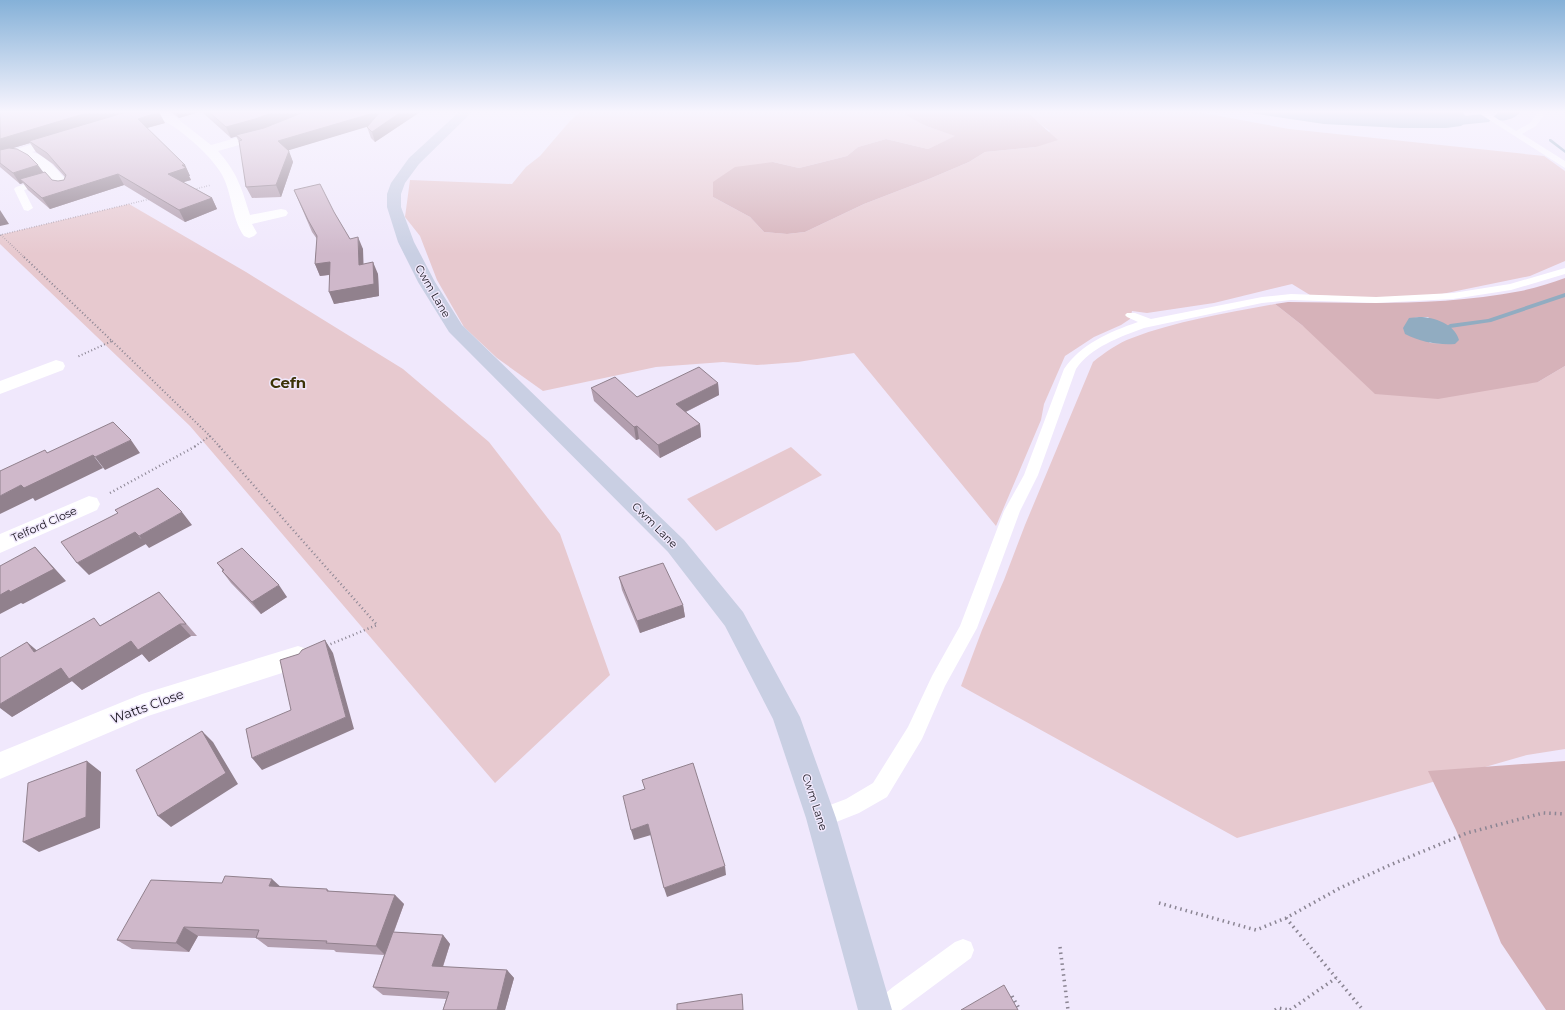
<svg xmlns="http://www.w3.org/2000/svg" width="1565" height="1010" font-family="Montserrat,sans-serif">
<rect width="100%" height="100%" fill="#f0e8fc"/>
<path fill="#e7c9cf" d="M 580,112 L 913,112 L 906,115 L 926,126 L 956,136 L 928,149 L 886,139 L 858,147 L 847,156 L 799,168 L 773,162 L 713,197 L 750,217 L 764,232 L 787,234 L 805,232 L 864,204 L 929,179 L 969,162 L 985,152 L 1036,147 L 1050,131 L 1040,124 L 1028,112 L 1198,112 L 1289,129 L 1544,156 L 1565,171 L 1565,261 L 1530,276 L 1437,295 L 1376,298 L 1310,295 L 1292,284 L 1214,303 L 1147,313 L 1132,311 L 1130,319 L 1121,325 L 1094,337 L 1065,356 L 1044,404 L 1041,420 L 996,526 L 854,353 L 798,362 L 757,365 L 723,362 L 656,367 L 543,391 L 497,358 L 464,327 L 437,280 L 420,236 L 405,217 L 410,180 L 512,184 L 526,167 L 540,156 L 570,121 Z
M 129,204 L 246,272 L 403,369 L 489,442 L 560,534 L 610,675 L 495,783 L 190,426 L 0,244 L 0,235 Z
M 1275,304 L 1303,326 L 1538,382 L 1565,366 L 1565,749 L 1527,755 L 1237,838 L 961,686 L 982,630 L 1004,580 L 1025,525 L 1093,362 C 1104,353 1118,343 1132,338 C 1176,321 1228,313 1275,304 Z
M 791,447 L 822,475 L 716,531 L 687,499 Z"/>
<path fill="#d6b2b9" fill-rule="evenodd" d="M 913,112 L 1028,112 L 1040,124 L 1058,140 L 1036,147 L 985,152 L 969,162 L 929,179 L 864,204 L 805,232 L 787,234 L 764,232 L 750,217 L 713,197 L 713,182 L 735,167 L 773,162 L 799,168 L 847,156 L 858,147 L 886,139 L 928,149 L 955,136 L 926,126 L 905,115 Z
M 1565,278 L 1565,366 L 1538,382 L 1438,399 L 1375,394 L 1303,326 L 1275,304 L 1288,302 C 1366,303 1444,306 1521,291 C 1536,288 1551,283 1565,278 ZM 1419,317 L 1428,317 L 1455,344 L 1430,343 L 1409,319 Z
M 1565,761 L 1565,1010 L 1546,1010 L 1501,943 L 1456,830 L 1428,771 Z"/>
<path fill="#91acc1" d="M 1244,112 L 1462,112 L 1469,120 L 1461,126 L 1446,128 L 1401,128 L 1324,124 Z
M 1419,317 C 1434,317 1455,324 1459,340 L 1455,344 C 1436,345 1421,342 1405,334 L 1403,328 L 1409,318 Z"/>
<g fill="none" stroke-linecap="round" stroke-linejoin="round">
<path fill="#91acc1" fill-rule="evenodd" d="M 1551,139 L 1565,150 L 1565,153 L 1549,141 L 1549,139 Z
M 1565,293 L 1565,297 L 1491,322 L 1450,328 L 1447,326 L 1450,324 L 1488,319 Z"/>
<path fill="#91acc1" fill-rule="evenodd" d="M 1499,112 L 1520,112 C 1515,119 1504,122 1495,120 L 1493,117 Z
M 1483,114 L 1489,116 L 1491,119 L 1489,122 L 1459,125 L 1453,123 L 1451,120 L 1453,117 Z"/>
<path stroke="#8b8593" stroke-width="1.5" stroke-dasharray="0.5 2" stroke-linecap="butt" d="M 192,190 L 211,185
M 0,235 L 150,199
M 1,235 L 25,258"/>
<path stroke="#8b8593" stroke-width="2" stroke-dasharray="1 2.5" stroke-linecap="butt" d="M 24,257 L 112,341 L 77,357
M 112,341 L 210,436 L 194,447
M 210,436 L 220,447"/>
<path stroke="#8b8593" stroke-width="2.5" stroke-dasharray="1 3" stroke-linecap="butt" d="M 219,446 L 377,625 L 326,646
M 110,493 L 196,446"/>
<path stroke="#8b8593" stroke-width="3.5" stroke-dasharray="1.5 4" stroke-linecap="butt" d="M 1159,903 L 1256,930 L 1286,918 L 1340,888 L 1390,865 L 1467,833 L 1543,813 L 1565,814
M 1286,918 L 1363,1010
M 1060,947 L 1068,1010
M 1012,996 L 1020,1010
M 1275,1010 L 1278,1008 L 1289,1010
M 1290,1010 L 1336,978"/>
<path fill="#fff" fill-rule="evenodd" d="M 1477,112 L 1487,112 L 1516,131 L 1530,123 L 1536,115 L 1533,112 L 1542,112 L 1544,115 L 1536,126 L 1522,134 L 1565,161 L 1565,168 Z
M 44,178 L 49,181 L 47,183 L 24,190 L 33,208 L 28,211 L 24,210 L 14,189 L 16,187 Z
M 1565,268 L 1565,274 L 1511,290 L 1453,299 L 1376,303 L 1291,300 L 1262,303 L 1144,328 C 1120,337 1091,347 1076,369 L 1038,475 L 1020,511 L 977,628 L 945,686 L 922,739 L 887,797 L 859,813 L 821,828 L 814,825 L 811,818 L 814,811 L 846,799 L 873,783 L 908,727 L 932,676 L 960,626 L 1004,511 L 1024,475 L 1064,369 C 1081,344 1109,332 1138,322 L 1127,317 L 1125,315 L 1127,313 L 1135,313 L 1151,319 L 1262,297 L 1291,294 L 1376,297 L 1453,293 L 1510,284 Z
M 963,939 L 971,942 L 974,950 L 971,958 L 901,1010 L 871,1010 L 875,1002 L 893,987 L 955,942 Z"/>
<path fill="#fff" fill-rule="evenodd" d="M 155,112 L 169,112 L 211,145 L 260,131 L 310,112 L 327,112 L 325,115 L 268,137 L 218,151 C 237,172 242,189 250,215 L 281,209 L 286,210 L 288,213 L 286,216 L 252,224 L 257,233 L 254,236 L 249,238 L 244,236 C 230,216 233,190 219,170 C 208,154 193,141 177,129 C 170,124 160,119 155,112 Z
M 62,135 L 67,136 L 68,139 L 67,142 L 32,152 C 48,156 59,173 70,184 L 72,187 L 70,190 L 65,191 L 60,190 C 49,178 36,159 18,157 C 13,157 6,161 0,162 L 0,154 Z
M 56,360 L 63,362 L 65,366 L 63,370 L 0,394 L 0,381 Z
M 89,496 L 97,498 L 100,504 L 97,510 L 0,553 L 0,534 Z
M 298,646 L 307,649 L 311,657 L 307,665 L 148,716 L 0,779 L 0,752 L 142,694 Z"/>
<path fill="#c9cfe3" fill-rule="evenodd" d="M 459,112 L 472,112 L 419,164 L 405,183 L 401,194 L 401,207 L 414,242 L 435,282 L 462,325 L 684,540 L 743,612 L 800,717 L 836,818 L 892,1010 L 858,1010 L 806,818 L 773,719 L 725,626 L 668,552 L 449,332 L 418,282 L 398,242 L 387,207 L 387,194 L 391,183 L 409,158 Z"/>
</g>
<path fill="#b29eae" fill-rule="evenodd" d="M 0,112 L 165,123 L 147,128 L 185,165 L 190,176 L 189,176 L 191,180 L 183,182 L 212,198 L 217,209 L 185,222 L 124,185 L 50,209 L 28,190 L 23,183 L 20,184 L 0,167 ZM 30,143 L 36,152 L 53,164 L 65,177 L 64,180 L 58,181 L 52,180 L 43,172 L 13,148 Z
M 171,112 L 199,112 L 179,118 Z
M 202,112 L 420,112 L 375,142 L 371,138 L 367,127 L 368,126 L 288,150 L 293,162 L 281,197 L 252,198 L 246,187 L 240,144 L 236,136 L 231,138 Z
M 294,190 L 334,212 L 350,239 L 363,249 L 363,264 L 378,274 L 379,296 L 334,304 L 329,275 L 320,276 L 315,264 L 317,239 L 312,232 Z
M 718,383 L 719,395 L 686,412 L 700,424 L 701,437 L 660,458 L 639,439 L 636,440 L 594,401 L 591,388 L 637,397 Z
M 217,563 L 287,597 L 261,614 L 231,583 L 222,571 L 223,571 Z
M 619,577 L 683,605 L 685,617 L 640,633 L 622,590 Z
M 159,592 L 197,636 L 191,636 L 149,662 L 142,654 L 82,690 L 72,681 L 12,717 L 37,651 L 101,625 Z
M 281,887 L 327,889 L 329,891 L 395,895 L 404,904 L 394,932 L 443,935 L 450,944 L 443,967 L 507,970 L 514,978 L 505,1010 L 443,1010 L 446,999 L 383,995 L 373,987 L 384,955 L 336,952 L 334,950 L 268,947 L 256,938 L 198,936 L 189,952 L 132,949 L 117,940 Z"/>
<path fill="#91818d" d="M 90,112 L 129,112 L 29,141 L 30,143 L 0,152 L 0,139 Z
M 159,112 L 165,123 L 143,129 L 138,119 Z
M 176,112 L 199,112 L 179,118 Z
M 274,112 L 306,112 L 260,130 L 231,138 L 226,127 Z
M 377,112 L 380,112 L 383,122 L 283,152 L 278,141 Z
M 401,112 L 420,112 L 375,142 L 372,132 Z
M 289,151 L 293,162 L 281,197 L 276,185 Z
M 38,165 L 46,176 L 20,179 L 23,183 L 20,184 L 13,173 Z
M 182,165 L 185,165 L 190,176 L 189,176 L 191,180 L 174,185 L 168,174 Z
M 118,174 L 124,185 L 50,209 L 42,198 Z
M 212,198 L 217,209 L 185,222 L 179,210 Z
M 0,210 L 9,224 L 0,226 Z
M 358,237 L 363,249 L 364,277 L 359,265 Z
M 330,262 L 335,274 L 320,276 L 315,264 Z
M 373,262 L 378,274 L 379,296 L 334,304 L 329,292 Z
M 718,383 L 719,395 L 677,416 L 676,404 Z
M 700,424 L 701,437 L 660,458 L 658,445 Z
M 637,426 L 639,439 L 636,440 L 634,427 Z
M 131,440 L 140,453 L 105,470 L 95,457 Z
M 93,455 L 103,468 L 35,501 L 33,498 L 0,514 L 0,496 L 21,485 Z
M 182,512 L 192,525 L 149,548 L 139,536 Z
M 135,532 L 146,544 L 89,575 L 77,563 Z
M 35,547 L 47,560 L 66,581 L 23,604 L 21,603 L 0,614 L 0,595 Z
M 279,585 L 287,597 L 261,614 L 252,602 Z
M 683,605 L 685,617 L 640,633 L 637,621 Z
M 180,624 L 191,636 L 149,662 L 142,654 L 82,690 L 72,681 L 12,717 L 0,708 L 0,704 L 61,668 L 131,641 Z
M 325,640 L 333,653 L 354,729 L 262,770 L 252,758 L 346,717 Z
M 27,642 L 41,654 L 34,652 Z
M 202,731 L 213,742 L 238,784 L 171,827 L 158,816 Z
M 87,761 L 101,772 L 100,828 L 39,852 L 23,842 Z
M 648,824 L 651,835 L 634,840 L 631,830 Z
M 725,866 L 726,875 L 667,897 L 664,888 Z
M 272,879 L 283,889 L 269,886 Z
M 395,895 L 404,904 L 385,955 L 376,946 Z
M 184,927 L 198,936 L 189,952 L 176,943 Z
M 443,935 L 450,944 L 440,975 L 432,966 Z
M 507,970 L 514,978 L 505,1010 L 497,1010 Z"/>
<path fill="#cfb8ca" stroke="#91818d" d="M 0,112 L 90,112 L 0,139 Z
M 126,112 L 159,112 L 138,119 L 185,165 L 182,165 L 186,168 L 168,174 L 212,198 L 179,210 L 118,174 L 42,198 L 20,179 L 45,172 L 52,180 L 58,181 L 64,180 L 66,175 L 47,153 L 29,141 Z
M 209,112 L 274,112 L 255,119 L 226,127 Z
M 304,112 L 377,112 L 278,141 L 289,151 L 276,185 L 246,187 L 239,141 L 242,140 L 236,135 L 264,128 Z
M 380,112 L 401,112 L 372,132 L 367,127 Z
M 9,148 L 17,149 L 28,155 L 38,165 L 13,173 L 0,163 L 0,150 Z
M 320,184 L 334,212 L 350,239 L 358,237 L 359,265 L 373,262 L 374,284 L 329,292 L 330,262 L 315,264 L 317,236 L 308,220 L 294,190 Z
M 699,367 L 718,383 L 676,404 L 700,424 L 658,445 L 637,426 L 634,427 L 591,388 L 615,377 L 637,397 Z
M 113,422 L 131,440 L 95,457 L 93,455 L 24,488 L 21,485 L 0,496 L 0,471 L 45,450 L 47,453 Z
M 158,488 L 182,512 L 139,536 L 135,532 L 77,563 L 61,542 L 118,513 L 115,510 Z
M 35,547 L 54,569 L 10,592 L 9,590 L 0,595 L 0,566 Z
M 242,548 L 279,585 L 252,602 L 222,571 L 224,570 L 217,563 Z
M 663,563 L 683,605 L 637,621 L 619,577 Z
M 159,592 L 186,624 L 180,624 L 138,650 L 131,641 L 69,679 L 61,668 L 0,704 L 0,658 L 27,642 L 34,652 L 94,618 L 100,626 Z
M 325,640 L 346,717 L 252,758 L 246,729 L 291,710 L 280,660 L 299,654 L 302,650 Z
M 202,731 L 226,773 L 158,816 L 136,770 Z
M 87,761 L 86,817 L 23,842 L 28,783 Z
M 693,763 L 725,866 L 664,888 L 648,824 L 631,830 L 623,796 L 645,789 L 642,780 Z
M 225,876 L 272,879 L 269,886 L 327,889 L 327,891 L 395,895 L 376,946 L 326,943 L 327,941 L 256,938 L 259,930 L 184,927 L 176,943 L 117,940 L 151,880 L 222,883 Z
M 393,932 L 443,935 L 432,966 L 507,970 L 497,1010 L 443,1010 L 449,992 L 373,987 Z
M 1004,985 L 1018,1010 L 961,1010 Z
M 742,994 L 743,1010 L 677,1010 L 677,1004 Z"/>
<linearGradient id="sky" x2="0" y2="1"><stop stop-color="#85b1d8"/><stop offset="0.44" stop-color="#f8f5fe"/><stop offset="1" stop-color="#f8f5fe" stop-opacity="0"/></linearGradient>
<rect width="1565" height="254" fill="url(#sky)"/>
<g text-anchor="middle" stroke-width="3" stroke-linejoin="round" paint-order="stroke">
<g font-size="11" fill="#18151d" stroke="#f0e8fc">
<text transform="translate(433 291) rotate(60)" y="4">Cwm Lane</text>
<text transform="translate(44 524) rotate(-24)" y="4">Telford Close</text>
<text transform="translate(655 525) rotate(45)" y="4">Cwm Lane</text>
<text transform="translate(815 802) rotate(72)" y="4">Cwm Lane</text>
</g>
<g font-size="13" fill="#18151d" stroke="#f0e8fc">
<text transform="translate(147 706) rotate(-20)" y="5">Watts Close</text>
</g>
<g font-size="15" font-weight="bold" fill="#3b3206" stroke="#f0e8fc">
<text x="288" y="388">Cefn</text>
</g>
</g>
</svg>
